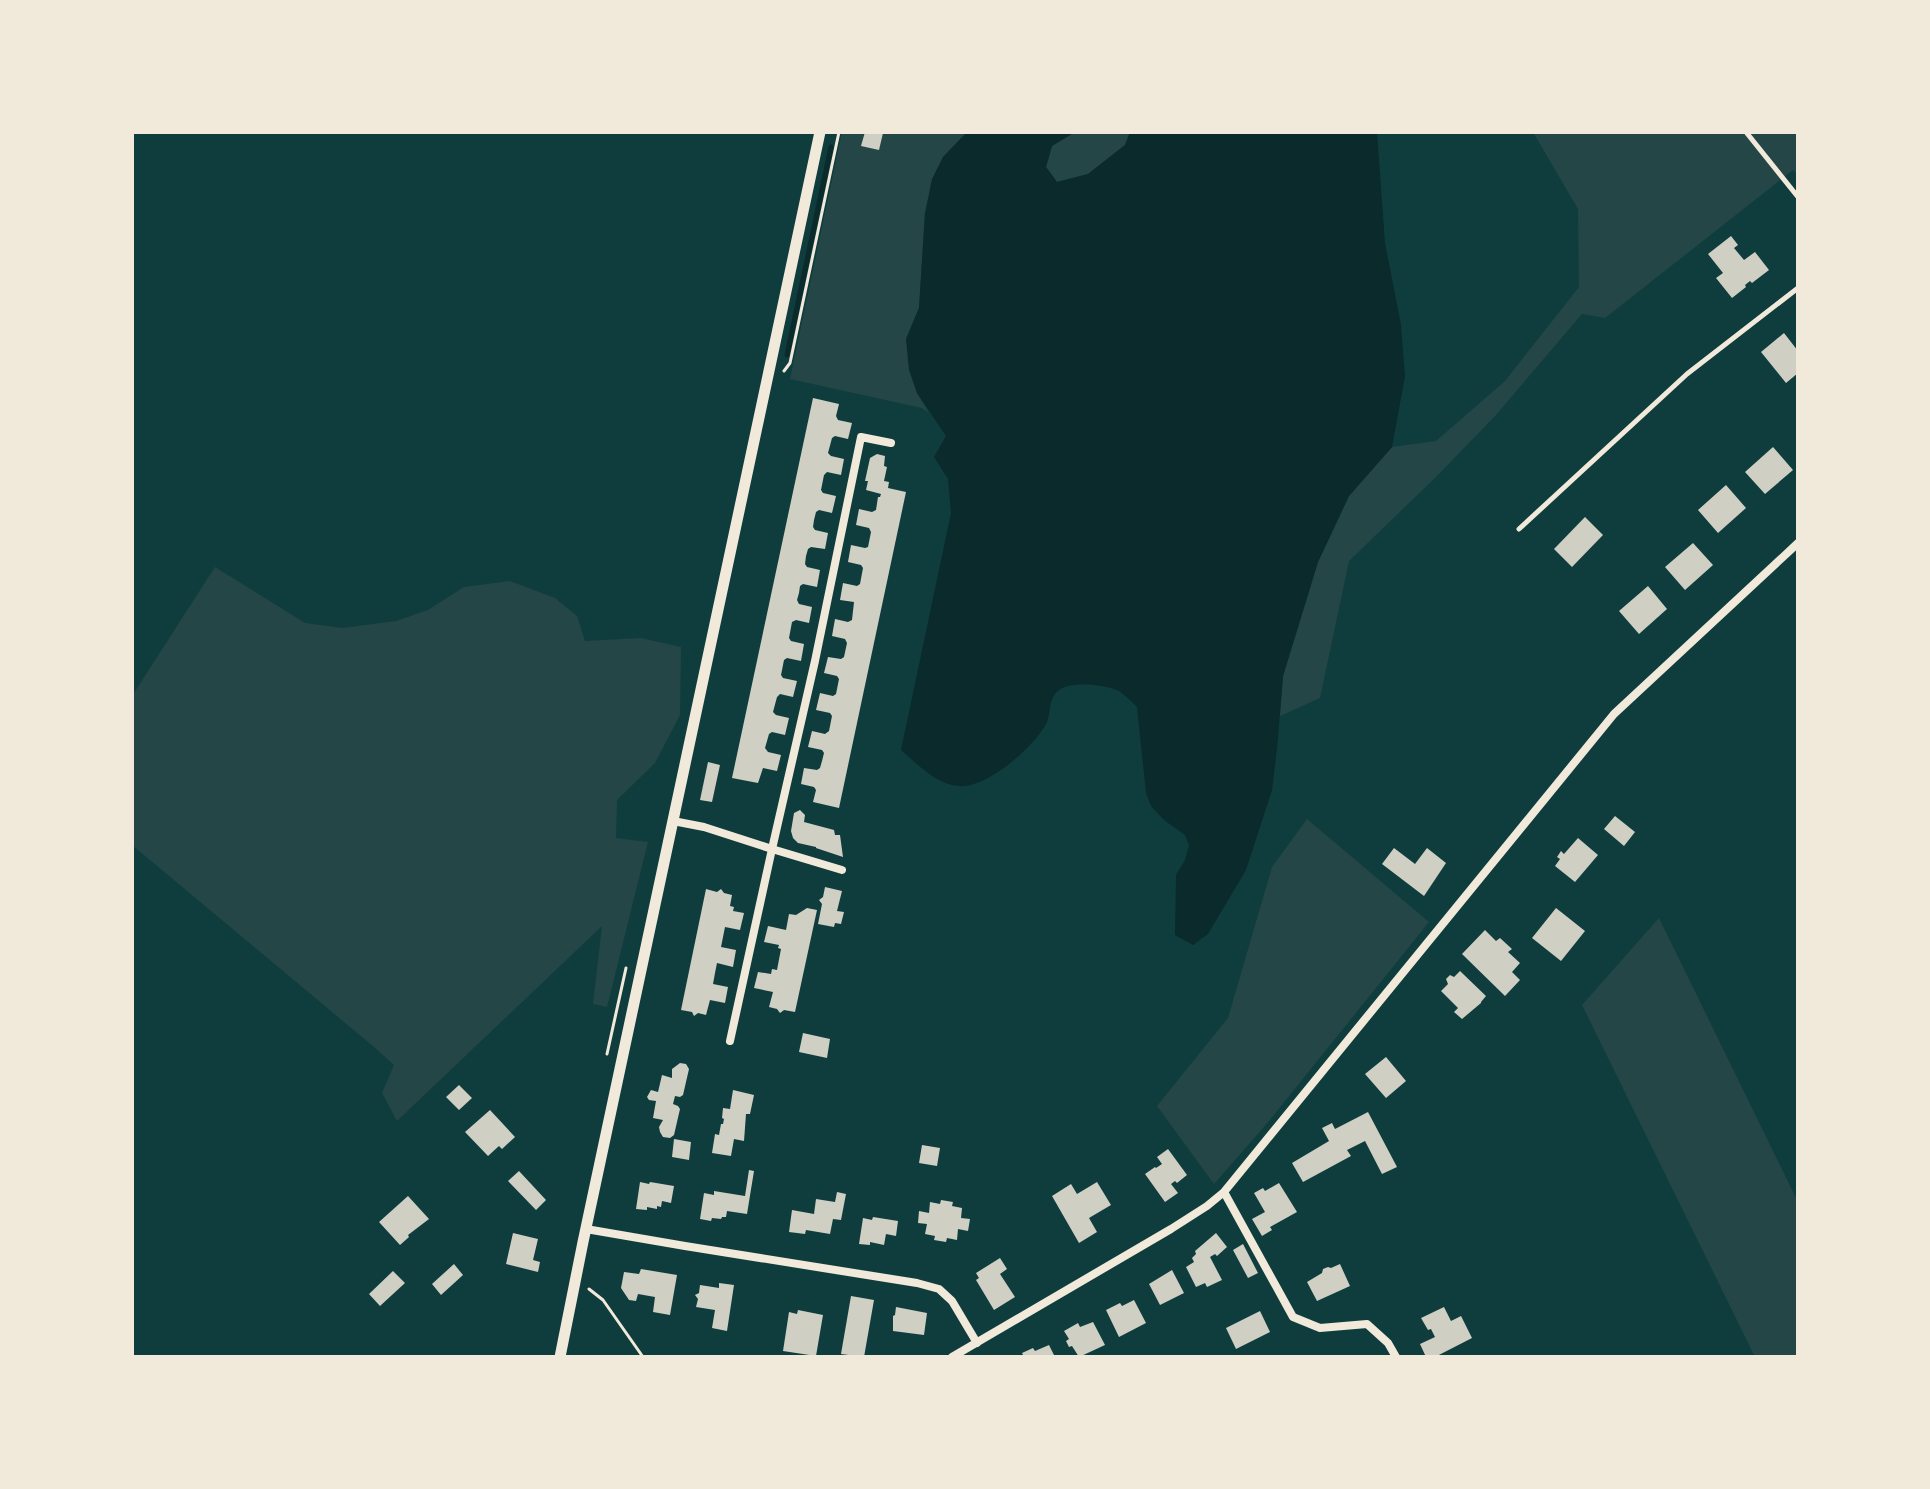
<svg xmlns="http://www.w3.org/2000/svg" width="1930" height="1489" font-family="'DM Sans',sans-serif">
<rect width="100%" height="100%" fill="#0f3d3e"/>
<path fill="#244646" d="M 842,132 L 967,132 L 943,157 L 925,213 L 919,308 L 906,339 L 917,393 L 929,413 L 922,408 L 790,379 Z
M 1075,132 L 1130,132 L 1125,145 L 1088,174 L 1057,182 L 1046,167 L 1052,146 Z
M 1533,132 L 1798,132 L 1798,175 L 1793,170 L 1605,318 L 1582,314 L 1496,415 L 1435,478 L 1349,561 L 1320,698 L 1280,716 L 1283,676 L 1318,562 L 1349,496 L 1392,447 L 1436,441 L 1505,381 L 1579,287 L 1578,209 Z
M 215,567 L 305,623 L 342,628 L 396,621 L 428,610 L 464,587 L 510,581 L 555,598 L 577,616 L 585,641 L 641,638 L 681,647 L 680,715 L 655,763 L 617,800 L 616,838 L 648,842 L 607,1007 L 593,1004 L 602,926 L 397,1121 L 382,1093 L 394,1065 L 374,1047 L 132,845 L 132,696 Z
M 1307,819 L 1429,922 L 1269,1121 L 1214,1184 L 1157,1106 L 1228,1018 L 1272,867 Z
M 1659,918 L 1798,1202 L 1798,1357 L 1755,1357 L 1582,1005 Z"/>
<path fill="#0a2a2b" d="M 967,132 L 1075,132 L 1052,146 L 1046,167 L 1057,182 L 1088,174 L 1125,145 L 1130,132 L 1377,132 L 1385,243 L 1401,325 L 1405,376 L 1392,447 L 1349,496 L 1318,562 L 1283,676 L 1277,749 L 1272,790 L 1246,870 L 1208,934 L 1193,945 L 1175,935 L 1176,875 L 1185,860 L 1189,845 L 1185,835 L 1164,820 L 1151,806 L 1146,793 L 1137,707 C 1132,702 1125,695 1119,691 C 1105,684 1071,681 1059,690 C 1047,699 1052,713 1046,724 C 1034,747 985,790 958,786 C 936,784 917,764 901,750 L 951,513 L 948,479 L 934,457 L 946,436 L 917,393 L 909,370 L 906,339 L 919,308 L 925,213 L 932,179 L 943,157 Z"/>
<g fill="none" stroke-linecap="round" stroke-linejoin="round">
<path stroke="#0a2a2b" stroke-width="5" d="M 787,355 L 831,147"/>
</g>
<path fill="#cfcfc3" d="M 865,132 L 883,133 L 879,150 L 861,146 Z
M 1731,236 L 1738,245 L 1734,248 L 1744,260 L 1755,252 L 1769,270 L 1752,283 L 1750,281 L 1745,285 L 1746,287 L 1732,298 L 1716,278 L 1723,273 L 1708,254 Z
M 1784,333 L 1798,351 L 1798,373 L 1786,383 L 1761,352 Z
M 813,398 L 839,404 L 836,416 L 838,420 L 852,423 L 848,439 L 835,436 L 832,438 L 828,453 L 831,456 L 844,459 L 841,475 L 827,472 L 824,475 L 821,490 L 823,493 L 836,496 L 832,513 L 819,510 L 816,512 L 814,520 L 813,527 L 815,530 L 828,533 L 825,549 L 811,547 L 808,549 L 806,556 L 805,564 L 807,567 L 820,570 L 817,587 L 803,584 L 800,586 L 799,593 L 797,600 L 799,604 L 812,607 L 809,623 L 796,620 L 792,622 L 789,638 L 791,641 L 804,644 L 801,661 L 787,658 L 784,660 L 781,675 L 783,678 L 797,681 L 793,697 L 780,694 L 777,697 L 773,712 L 776,715 L 789,718 L 785,735 L 772,732 L 769,734 L 765,748 L 768,752 L 781,755 L 777,771 L 763,768 L 758,783 L 732,778 Z
M 1773,447 L 1793,470 L 1765,494 L 1745,472 Z
M 877,454 L 885,456 L 884,466 L 887,467 L 884,481 L 889,482 L 888,488 L 906,492 L 839,808 L 813,802 L 816,790 L 814,787 L 801,784 L 804,768 L 817,770 L 820,768 L 822,761 L 824,753 L 822,750 L 808,747 L 812,731 L 825,734 L 829,731 L 832,716 L 830,713 L 816,710 L 820,693 L 833,696 L 836,694 L 839,679 L 837,676 L 824,673 L 828,657 L 841,659 L 844,657 L 847,643 L 845,639 L 832,636 L 835,619 L 848,622 L 852,620 L 854,602 L 840,600 L 843,583 L 857,586 L 860,584 L 863,568 L 861,565 L 848,562 L 851,545 L 865,548 L 868,547 L 871,532 L 869,528 L 856,525 L 859,509 L 872,512 L 876,510 L 878,497 L 880,497 L 881,494 L 866,490 L 868,481 L 865,481 L 870,458 Z
M 1726,485 L 1746,508 L 1718,533 L 1698,510 Z
M 1585,517 L 1603,535 L 1572,567 L 1554,549 Z
M 1693,543 L 1713,565 L 1685,590 L 1665,567 Z
M 1648,586 L 1667,609 L 1639,634 L 1619,611 Z
M 708,762 L 720,765 L 712,802 L 700,800 Z
M 800,810 L 805,815 L 804,822 L 834,830 L 835,835 L 840,835 L 843,857 L 816,848 L 816,847 L 798,843 L 793,838 L 791,831 L 794,813 Z
M 1615,816 L 1635,832 L 1624,846 L 1604,829 Z
M 1578,838 L 1598,855 L 1575,882 L 1555,866 L 1560,859 L 1557,857 L 1561,851 L 1564,854 Z
M 1394,848 L 1415,864 L 1427,848 L 1446,863 L 1424,896 L 1382,864 Z
M 825,887 L 842,891 L 837,911 L 844,912 L 841,924 L 835,923 L 834,927 L 818,924 L 822,904 L 819,900 L 823,897 Z
M 706,889 L 717,892 L 721,889 L 724,893 L 732,895 L 730,906 L 734,907 L 733,911 L 744,913 L 740,930 L 725,927 L 721,947 L 736,950 L 733,967 L 717,963 L 715,973 L 713,984 L 728,987 L 725,1003 L 710,1000 L 706,1015 L 698,1013 L 694,1016 L 692,1012 L 681,1010 Z
M 807,908 L 817,910 L 795,1012 L 784,1010 L 780,1013 L 777,1009 L 769,1007 L 773,992 L 754,988 L 758,972 L 771,974 L 772,969 L 777,970 L 781,949 L 778,948 L 779,945 L 764,942 L 768,926 L 786,930 L 789,914 L 796,915 Z
M 1556,908 L 1585,931 L 1561,961 L 1532,938 Z
M 1485,930 L 1496,941 L 1500,938 L 1512,949 L 1508,952 L 1520,963 L 1512,972 L 1520,980 L 1505,996 L 1462,954 Z
M 1460,971 L 1486,996 L 1481,1002 L 1481,1003 L 1462,1019 L 1454,1012 L 1458,1008 L 1441,991 L 1448,984 L 1446,979 L 1450,975 L 1454,977 Z
M 803,1033 L 830,1039 L 827,1058 L 799,1052 Z
M 1386,1057 L 1406,1081 L 1386,1098 L 1365,1074 Z
M 680,1063 L 686,1064 L 689,1069 L 683,1095 L 680,1097 L 675,1096 L 673,1104 L 678,1106 L 680,1109 L 674,1135 L 670,1138 L 663,1137 L 660,1132 L 659,1127 L 663,1120 L 653,1118 L 656,1101 L 649,1100 L 647,1097 L 651,1090 L 658,1092 L 662,1075 L 672,1078 L 672,1069 Z
M 459,1085 L 472,1098 L 459,1110 L 446,1097 Z
M 733,1090 L 754,1095 L 750,1114 L 746,1114 L 744,1141 L 734,1139 L 731,1156 L 712,1153 L 715,1134 L 719,1135 L 721,1124 L 723,1124 L 724,1119 L 722,1118 L 723,1108 L 730,1109 Z
M 490,1110 L 515,1137 L 502,1149 L 499,1146 L 488,1156 L 465,1132 Z
M 1368,1112 L 1397,1167 L 1382,1174 L 1365,1141 L 1347,1150 L 1351,1156 L 1303,1182 L 1292,1163 L 1329,1141 L 1322,1128 L 1332,1123 L 1335,1129 Z
M 674,1139 L 691,1142 L 689,1160 L 672,1157 Z
M 922,1145 L 940,1148 L 937,1166 L 919,1163 Z
M 1168,1149 L 1187,1175 L 1177,1183 L 1175,1181 L 1171,1184 L 1178,1193 L 1165,1202 L 1145,1174 L 1155,1167 L 1156,1168 L 1162,1164 L 1157,1157 Z
M 749,1170 L 754,1171 L 747,1214 L 727,1211 L 726,1217 L 722,1217 L 721,1219 L 712,1218 L 711,1221 L 700,1219 L 704,1193 L 714,1195 L 714,1191 L 745,1196 Z
M 519,1171 L 546,1200 L 536,1210 L 508,1181 Z
M 640,1182 L 649,1184 L 650,1182 L 674,1186 L 671,1203 L 662,1201 L 661,1207 L 657,1206 L 657,1209 L 647,1207 L 647,1210 L 636,1209 Z
M 1097,1182 L 1111,1205 L 1089,1218 L 1097,1232 L 1079,1243 L 1052,1196 L 1071,1184 L 1077,1194 Z
M 1279,1183 L 1297,1212 L 1270,1227 L 1272,1230 L 1262,1236 L 1252,1219 L 1265,1212 L 1254,1193 L 1263,1188 L 1265,1191 Z
M 837,1192 L 846,1194 L 841,1220 L 833,1219 L 830,1234 L 806,1230 L 805,1234 L 789,1232 L 792,1210 L 814,1214 L 816,1199 L 835,1202 Z
M 408,1196 L 429,1219 L 408,1235 L 409,1237 L 400,1245 L 379,1222 Z
M 941,1200 L 953,1202 L 952,1206 L 962,1208 L 961,1218 L 970,1219 L 968,1231 L 958,1229 L 957,1240 L 947,1238 L 946,1242 L 934,1240 L 935,1236 L 925,1234 L 927,1224 L 918,1223 L 919,1211 L 929,1213 L 930,1202 L 940,1204 Z
M 873,1217 L 898,1221 L 896,1236 L 886,1234 L 884,1245 L 870,1242 L 870,1245 L 859,1244 L 863,1218 L 872,1220 Z
M 513,1233 L 538,1239 L 533,1260 L 540,1262 L 538,1272 L 506,1264 Z
M 1216,1233 L 1227,1247 L 1217,1256 L 1215,1254 L 1210,1257 L 1222,1280 L 1207,1287 L 1205,1283 L 1196,1287 L 1186,1267 L 1194,1262 L 1192,1258 L 1196,1254 L 1195,1251 Z
M 1243,1244 L 1258,1273 L 1248,1278 L 1233,1250 Z
M 1000,1258 L 1007,1269 L 1000,1274 L 1015,1297 L 994,1310 L 976,1280 L 979,1278 L 976,1273 Z
M 454,1264 L 463,1275 L 441,1295 L 432,1284 Z
M 1340,1264 L 1350,1286 L 1317,1301 L 1307,1282 L 1322,1273 L 1323,1269 L 1328,1267 L 1331,1268 Z
M 641,1269 L 677,1275 L 670,1315 L 653,1312 L 655,1297 L 638,1294 L 636,1301 L 629,1300 L 621,1288 L 624,1272 L 639,1274 Z
M 1172,1270 L 1184,1293 L 1160,1305 L 1149,1284 Z
M 393,1271 L 405,1283 L 380,1306 L 369,1294 Z
M 719,1283 L 734,1285 L 727,1331 L 712,1328 L 715,1310 L 696,1307 L 698,1299 L 695,1295 L 699,1293 L 700,1285 L 719,1288 Z
M 851,1296 L 874,1300 L 864,1357 L 841,1354 Z
M 1134,1300 L 1146,1323 L 1119,1337 L 1106,1310 L 1120,1303 L 1122,1306 Z
M 896,1307 L 927,1313 L 924,1335 L 893,1331 L 893,1316 L 895,1315 Z
M 1444,1307 L 1451,1321 L 1461,1316 L 1472,1338 L 1435,1357 L 1426,1357 L 1420,1344 L 1435,1337 L 1431,1329 L 1428,1330 L 1421,1318 Z
M 798,1310 L 823,1315 L 816,1356 L 783,1351 L 789,1312 L 797,1314 Z
M 1260,1311 L 1270,1332 L 1236,1349 L 1226,1328 Z
M 1093,1322 L 1105,1345 L 1079,1357 L 1072,1346 L 1069,1347 L 1066,1341 L 1069,1339 L 1064,1331 L 1078,1323 L 1080,1327 Z
M 1049,1345 L 1055,1357 L 1024,1357 L 1022,1353 L 1033,1348 L 1035,1351 Z"/>
<g fill="none" stroke-linecap="round" stroke-linejoin="round">
<path stroke="#f1e9da" stroke-width="3" d="M 784,371 L 790,363 L 839,132
M 607,1054 L 626,968
M 589,1289 L 603,1300 L 643,1357"/>
<path stroke="#f1e9da" stroke-width="5" d="M 1746,132 L 1798,197
M 1519,529 L 1687,374 L 1798,288"/>
<path stroke="#f1e9da" stroke-width="8" d="M 673,821 L 704,827 L 772,849 L 730,1041
M 842,870 L 772,849 L 815,661 L 861,437 L 891,443
M 1224,1192 L 1293,1317 L 1320,1328 L 1367,1324 L 1388,1343 L 1396,1357
M 586,1229 L 685,1246 L 917,1283 L 939,1289 L 952,1301 L 977,1343
M 952,1357 L 1171,1229 L 1207,1206 L 1224,1192 L 1614,714 L 1798,543"/>
<path stroke="#f1e9da" stroke-width="11" d="M 560,1357 L 583,1242 L 820,132"/>
</g>
<rect width="1930" height="1489" fill="none" stroke="#f1e9da" stroke-width="268"/>
</svg>
